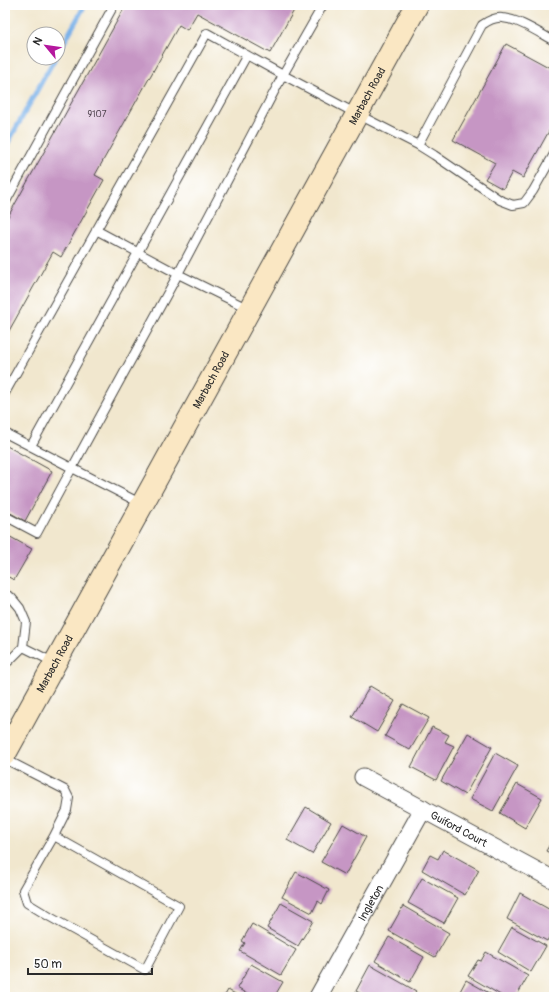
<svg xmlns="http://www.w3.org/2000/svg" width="559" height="1002" font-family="Pangolin,sans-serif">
<rect width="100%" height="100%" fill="#fff"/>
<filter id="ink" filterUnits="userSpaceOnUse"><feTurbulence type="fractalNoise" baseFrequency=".025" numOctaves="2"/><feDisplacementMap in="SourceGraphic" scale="8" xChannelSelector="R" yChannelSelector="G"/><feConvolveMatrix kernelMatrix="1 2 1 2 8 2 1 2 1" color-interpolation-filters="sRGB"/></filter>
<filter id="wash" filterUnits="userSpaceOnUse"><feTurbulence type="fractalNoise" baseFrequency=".012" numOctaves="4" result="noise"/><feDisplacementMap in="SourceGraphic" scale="16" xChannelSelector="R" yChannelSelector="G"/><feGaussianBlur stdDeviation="0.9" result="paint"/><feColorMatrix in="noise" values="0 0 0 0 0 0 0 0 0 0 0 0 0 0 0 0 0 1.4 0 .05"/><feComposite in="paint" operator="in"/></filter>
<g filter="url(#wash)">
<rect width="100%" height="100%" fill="#f1e7ce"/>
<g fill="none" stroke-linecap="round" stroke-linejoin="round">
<path stroke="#78b0e8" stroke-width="5" d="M 58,53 L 85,5
M 5,148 L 55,58"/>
</g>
<g id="blocks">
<path fill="#c696c4" d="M 126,5 L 297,5 L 270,53 L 197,13 L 187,30 L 179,25 L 95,175 L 104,180 L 61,257 L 53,252 L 5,338 L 5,222 Z
M 506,44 L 554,70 L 554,122 L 523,178 L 512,172 L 503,189 L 485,179 L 495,163 L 453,140 Z
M 5,445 L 52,471 L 25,521 L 5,510 Z
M 5,534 L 32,549 L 14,580 L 5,575 Z
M 370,686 L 395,701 L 377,732 L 352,717 Z
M 403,704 L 429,718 L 410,750 L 385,736 Z
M 432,727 L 449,735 L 445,742 L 454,746 L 436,780 L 411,767 Z
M 468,733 L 492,747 L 465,795 L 441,781 Z
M 495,753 L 518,766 L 493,811 L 470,799 Z
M 517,784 L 542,798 L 525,828 L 500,813 Z
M 306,807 L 331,822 L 312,854 L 287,840 Z
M 343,824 L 366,837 L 345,875 L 321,862 Z
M 554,837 L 554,855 L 546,851 Z
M 443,850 L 479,870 L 465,895 L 422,870 L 430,855 L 438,859 Z
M 296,872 L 329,890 L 322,904 L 318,901 L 312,913 L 282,897 Z
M 422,878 L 458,898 L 444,923 L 408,903 Z
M 520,893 L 554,912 L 554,928 L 547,941 L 507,919 Z
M 281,903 L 313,921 L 298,946 L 267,928 Z
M 403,906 L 449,933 L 435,957 L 389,931 Z
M 252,924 L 296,950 L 281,975 L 240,951 L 245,943 L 242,941 Z
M 512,927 L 546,946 L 531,972 L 498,952 Z
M 389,937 L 424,957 L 410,982 L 375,961 Z
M 486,952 L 528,976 L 516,997 L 504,997 L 468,976 L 478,960 L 481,961 Z
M 251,964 L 283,982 L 274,997 L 252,997 L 237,988 Z
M 370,965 L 416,991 L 412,997 L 367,997 L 356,991 Z
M 466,980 L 496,997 L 457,997 Z
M 228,990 L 241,997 L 224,997 Z"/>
</g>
</g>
<g filter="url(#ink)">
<use href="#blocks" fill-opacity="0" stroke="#494743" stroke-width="1"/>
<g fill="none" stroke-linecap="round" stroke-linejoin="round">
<g stroke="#494743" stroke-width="10">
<path id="service" d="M 418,145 L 482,25 C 488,21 495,17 502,18 C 519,19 539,33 554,41
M 5,203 L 114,5
M 96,230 L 178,274 L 72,468 L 142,504
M 249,309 L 178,274 L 283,75 L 357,114 L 418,145 L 434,155 L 500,200 L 513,205 L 524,203 L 533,191 L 554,154
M 5,393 L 207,33 L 283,75 L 323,5
M 5,433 L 72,468 L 37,533 L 5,516
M 31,446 L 247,55
M 5,594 L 11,597 L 20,608 L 26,622 L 23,647 L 9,661 L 5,663
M 23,647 L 55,663
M 5,759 L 65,790 L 69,798 L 67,810 L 54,836 L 23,890 L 27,903 L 50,917 L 145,970 L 179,906 L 54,836"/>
</g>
<g stroke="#494743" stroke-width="19">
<g id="minor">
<path id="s1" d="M 363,777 L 554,880"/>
<path id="s2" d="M 318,997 L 423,809"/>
</g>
</g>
<g stroke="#494743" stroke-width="24">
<g id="secondary">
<path id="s3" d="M 5,754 L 417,5"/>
</g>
</g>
<use href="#service" stroke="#fff" stroke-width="8"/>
<use href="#minor" stroke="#fff" stroke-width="17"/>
<use href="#secondary" stroke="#fae7c3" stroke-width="22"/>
</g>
</g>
<g text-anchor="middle" stroke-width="3.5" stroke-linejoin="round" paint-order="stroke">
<g font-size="9" fill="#524651">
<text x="97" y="117">9107</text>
</g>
<g font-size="11" fill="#2b2b2b" stroke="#fff">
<text dy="4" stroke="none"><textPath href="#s3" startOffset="751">Marbach Road</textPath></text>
<text dy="4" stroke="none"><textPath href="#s3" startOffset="427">Marbach Road</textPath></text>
<text dy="4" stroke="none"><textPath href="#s3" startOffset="103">Marbach Road</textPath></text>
<text dy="4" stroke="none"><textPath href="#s1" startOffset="109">Guiford Court</textPath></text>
<text dy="4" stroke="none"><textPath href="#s2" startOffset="108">Ingleton</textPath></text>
</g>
</g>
<rect width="559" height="1002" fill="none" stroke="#fff" stroke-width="20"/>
<g transform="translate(46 46) rotate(299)"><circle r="19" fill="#ffffff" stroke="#aaaaaa"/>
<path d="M0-3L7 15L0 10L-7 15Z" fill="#b5179e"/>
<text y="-6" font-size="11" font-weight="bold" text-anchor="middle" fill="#2b2b2b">N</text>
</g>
<path d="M28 968v6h124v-6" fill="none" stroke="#2b2b2b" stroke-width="2"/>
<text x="34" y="968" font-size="12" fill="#2b2b2b" stroke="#ffffff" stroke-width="3" paint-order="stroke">50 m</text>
</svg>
